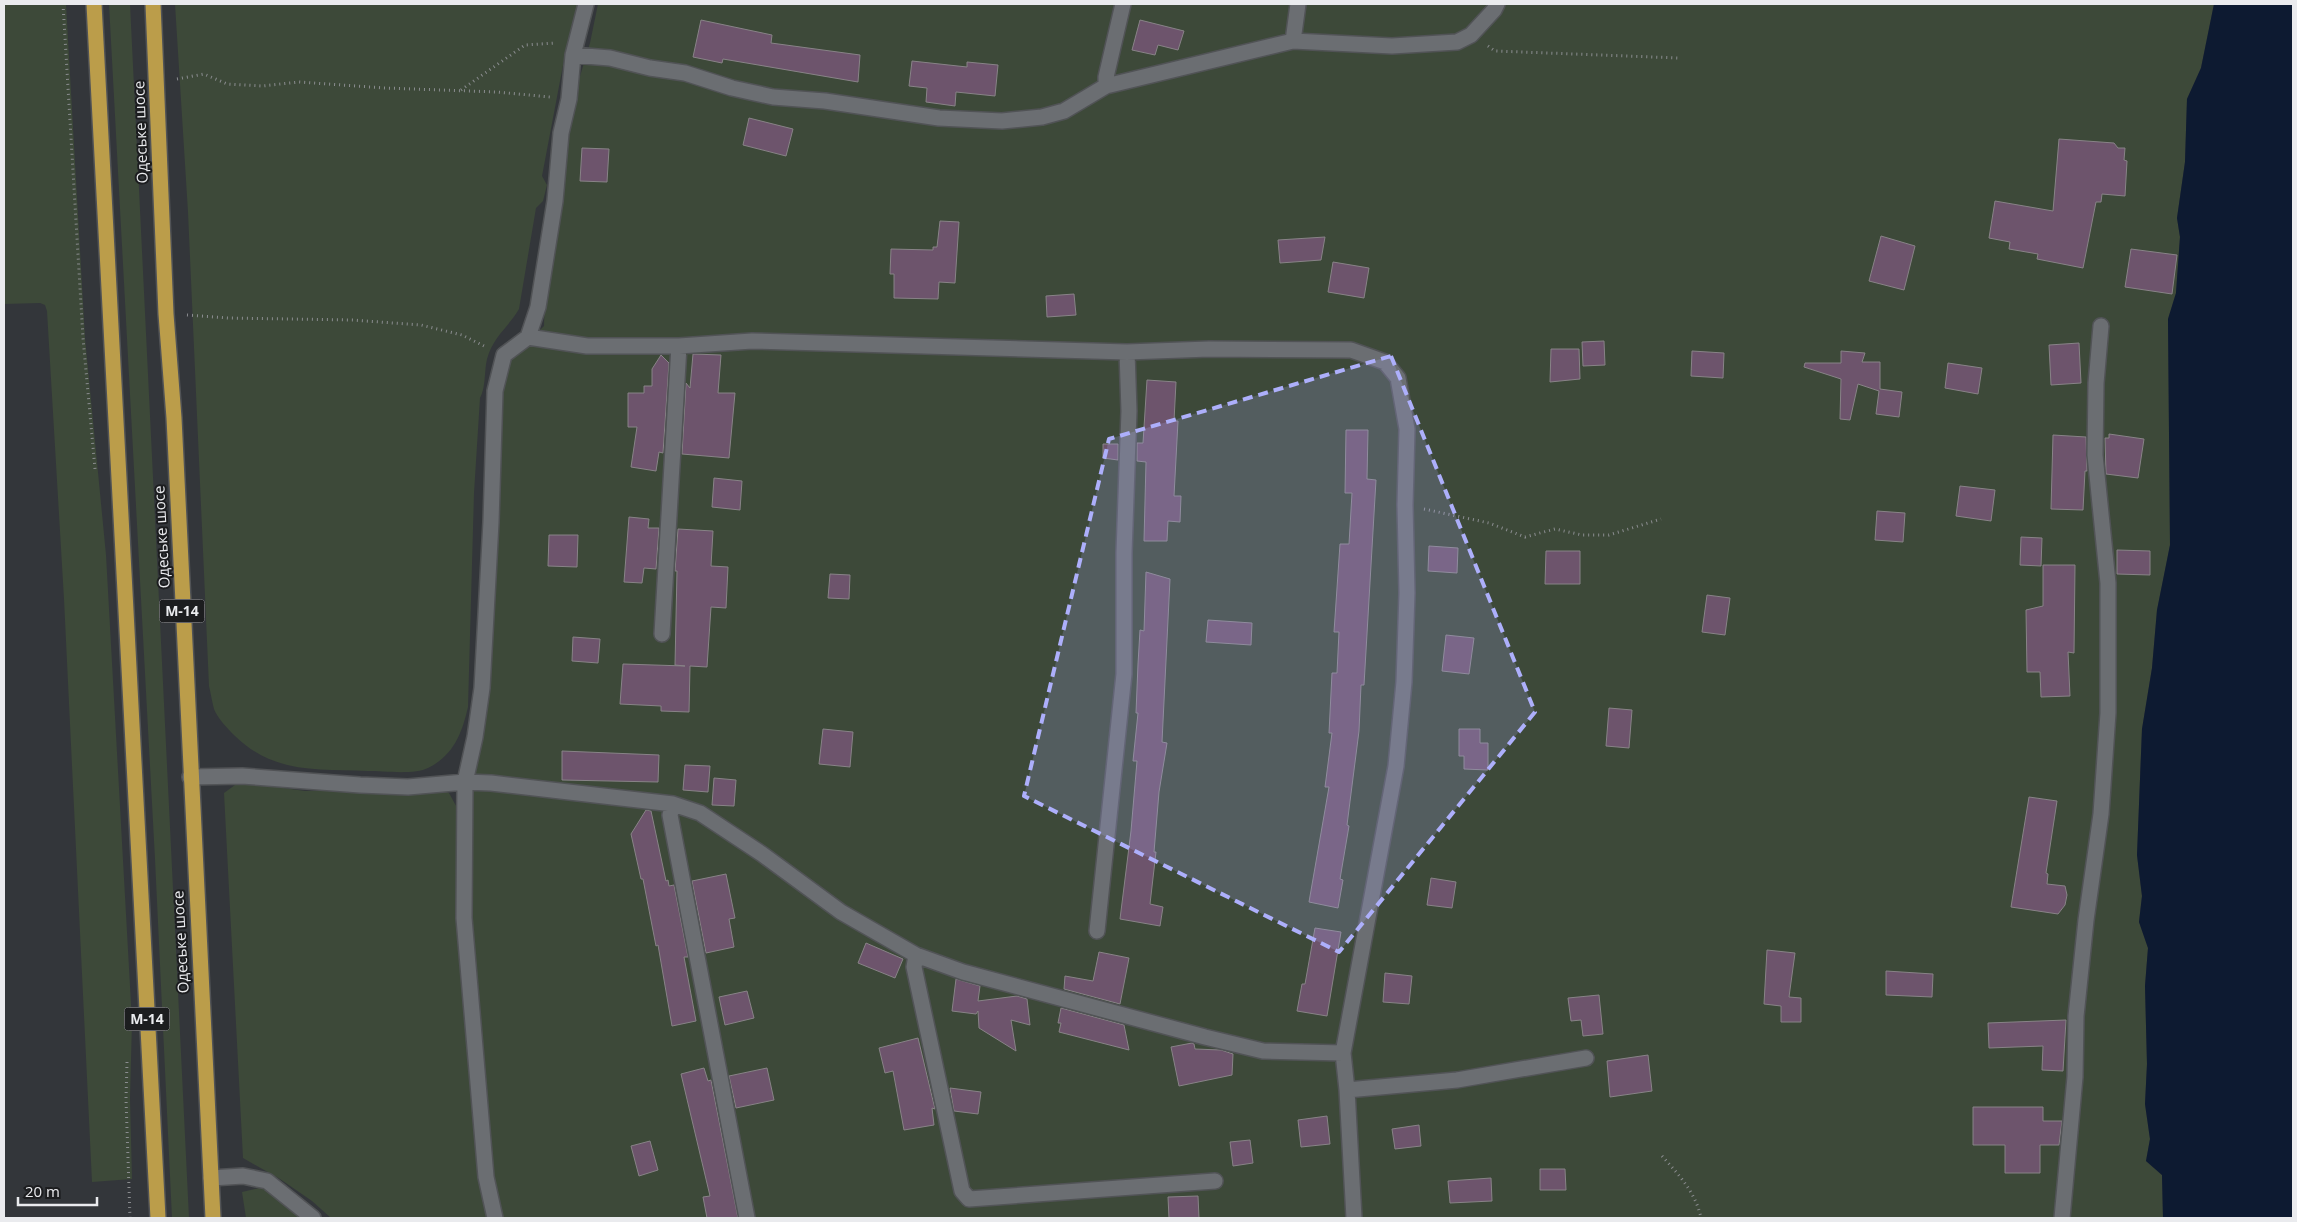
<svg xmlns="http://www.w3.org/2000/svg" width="2297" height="1222" font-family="'Open Sans',sans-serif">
<rect width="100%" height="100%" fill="#33363a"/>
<path fill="#3d4939" d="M 4,4 L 66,4 L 85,338 L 106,555 L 132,1022 L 130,1098 L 132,1179 L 92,1182 L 64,599 L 47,311 L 45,305 L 40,303 L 4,304 Z
M 109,4 L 130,4 L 189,1218 L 172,1218 L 155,859 Z
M 175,4 L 578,4 L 564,60 L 542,176 L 547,185 L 543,201 L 536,208 L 519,309 C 508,328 494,335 487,359 C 484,372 486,387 480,398 L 474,493 L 468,707 C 462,733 454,755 428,768 C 415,775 383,771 368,771 C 317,769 274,774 235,736 C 227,728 218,719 214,709 C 212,702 211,694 209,686 L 188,212 Z
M 598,4 L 2214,4 L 2201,68 L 2187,99 L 2185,162 L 2177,218 L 2180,237 L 2176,293 L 2168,319 L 2170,545 L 2157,610 L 2152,668 L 2142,729 L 2137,855 L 2142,896 L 2139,922 L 2148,948 L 2145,986 L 2147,1064 L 2145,1104 L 2150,1139 L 2146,1161 L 2162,1175 L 2163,1218 L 500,1218 L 492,1188 L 470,915 L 472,775 L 502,382 L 510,359 L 544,326 L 545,286 L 571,106 L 590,43 Z
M 248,783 L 305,791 L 391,788 L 441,790 L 449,793 L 461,815 L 491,1218 L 331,1218 L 312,1201 L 280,1179 L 243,1158 L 224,793 L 235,785 Z
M 263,1187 L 303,1218 L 246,1218 L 242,1192 Z"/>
<path fill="#0d1a31" d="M 2214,4 L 2293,4 L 2293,1218 L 2163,1218 L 2162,1175 L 2146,1161 L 2150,1139 L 2145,1104 L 2147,1064 L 2145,986 L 2148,948 L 2139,922 L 2142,896 L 2137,855 L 2142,729 L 2152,668 L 2157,610 L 2170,545 L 2168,319 L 2176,293 L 2180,237 L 2177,218 L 2185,162 L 2187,99 L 2201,68 Z"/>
<path fill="#6d546c" stroke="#888387" d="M 701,20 L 772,35 L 771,43 L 860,55 L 858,82 L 723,59 L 722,63 L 693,57 Z
M 1140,20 L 1184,31 L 1178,50 L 1158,45 L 1155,55 L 1132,50 Z
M 912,61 L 967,67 L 967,62 L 998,65 L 995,96 L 956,92 L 955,106 L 926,102 L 927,88 L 909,86 Z
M 749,118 L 793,129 L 786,156 L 743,145 Z
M 2059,139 L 2114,143 L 2118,148 L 2125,148 L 2124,160 L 2127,161 L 2125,196 L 2102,194 L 2101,202 L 2096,202 L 2083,268 L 2037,259 L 2038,254 L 2009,249 L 2010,242 L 1989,238 L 1995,201 L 2053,211 Z
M 582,148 L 609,149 L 607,182 L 580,181 Z
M 940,221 L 959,222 L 955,283 L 939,282 L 938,299 L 894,298 L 894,274 L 890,274 L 891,249 L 933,250 L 933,247 L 937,247 Z
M 1881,236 L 1915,246 L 1904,290 L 1869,281 Z
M 1325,237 L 1321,260 L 1280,263 L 1278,240 Z
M 2131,249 L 2177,255 L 2172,294 L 2125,287 Z
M 1333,262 L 1369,268 L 1364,298 L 1328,292 Z
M 1074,294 L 1076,315 L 1047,317 L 1046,296 Z
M 1604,341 L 1605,365 L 1583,366 L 1582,342 Z
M 2079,343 L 2081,383 L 2051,385 L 2049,345 Z
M 1551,349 L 1579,349 L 1580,379 L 1550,382 Z
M 1692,351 L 1724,353 L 1723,378 L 1691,376 Z
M 1841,351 L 1865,353 L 1862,362 L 1880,362 L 1880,389 L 1902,392 L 1899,417 L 1876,414 L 1879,391 L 1858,384 L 1850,420 L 1840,419 L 1841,379 L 1804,367 L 1805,363 L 1841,363 Z
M 693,354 L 721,355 L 718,393 L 735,393 L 729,458 L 682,454 L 686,383 L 690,388 Z
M 661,355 L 669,363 L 663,453 L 659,452 L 656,471 L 631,467 L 637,427 L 628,427 L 628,393 L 644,393 L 644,386 L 652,386 L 652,369 Z
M 1948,363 L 1982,368 L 1978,394 L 1945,388 Z
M 1147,380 L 1176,382 L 1174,421 L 1178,421 L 1174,496 L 1181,496 L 1180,522 L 1168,521 L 1167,541 L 1144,541 L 1146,462 L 1137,461 L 1137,443 L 1143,443 Z
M 1346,430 L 1368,430 L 1367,479 L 1376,480 L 1364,685 L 1361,685 L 1359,731 L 1347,825 L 1349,826 L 1340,879 L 1343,880 L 1338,908 L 1309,902 L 1329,787 L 1325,787 L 1332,733 L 1329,733 L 1332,673 L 1337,673 L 1339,632 L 1334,632 L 1340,544 L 1349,544 L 1352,493 L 1345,493 Z
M 2109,434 L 2144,439 L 2138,478 L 2106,474 L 2105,438 L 2109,438 Z
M 2053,435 L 2086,437 L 2087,471 L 2085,471 L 2083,510 L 2051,509 Z
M 1103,444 L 1118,444 L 1118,460 L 1103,458 Z
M 714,478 L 742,481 L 740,510 L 712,507 Z
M 1960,486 L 1995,490 L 1991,521 L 1956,516 Z
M 1877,511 L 1905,513 L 1903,542 L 1875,540 Z
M 629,517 L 649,519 L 648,528 L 659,528 L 656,569 L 644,568 L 642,583 L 624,582 Z
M 678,529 L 713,531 L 711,566 L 728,567 L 726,608 L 711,607 L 707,667 L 690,666 L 689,712 L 661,711 L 661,706 L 620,704 L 623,664 L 685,666 L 675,665 L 677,571 L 675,571 Z
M 549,535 L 578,535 L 577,567 L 548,566 Z
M 2021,537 L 2042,538 L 2041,566 L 2020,565 Z
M 1429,546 L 1458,548 L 1457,573 L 1428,571 Z
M 2117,550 L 2150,551 L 2150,575 L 2117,574 Z
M 1546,551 L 1580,551 L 1580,584 L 1545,584 Z
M 2043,565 L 2075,565 L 2074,653 L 2068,652 L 2070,696 L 2041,697 L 2040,672 L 2027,672 L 2026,610 L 2043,606 Z
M 1146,572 L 1170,579 L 1162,742 L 1167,743 L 1159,792 L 1154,852 L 1156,852 L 1150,904 L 1163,907 L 1160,926 L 1120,919 L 1131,831 L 1137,761 L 1133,761 L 1138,713 L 1136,713 L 1138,664 L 1140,630 L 1144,631 Z
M 830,574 L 850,575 L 849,599 L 828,598 Z
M 1707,595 L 1730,598 L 1725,635 L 1702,632 Z
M 1208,620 L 1252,623 L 1251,645 L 1206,642 Z
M 1446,635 L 1474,638 L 1469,674 L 1442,671 Z
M 573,637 L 600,639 L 598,663 L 572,661 Z
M 1609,708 L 1632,710 L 1629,748 L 1606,746 Z
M 823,729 L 853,732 L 850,767 L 819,764 Z
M 1459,729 L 1480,729 L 1480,743 L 1488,743 L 1488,770 L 1464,769 L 1464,756 L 1459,756 Z
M 562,751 L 659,755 L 658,782 L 562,780 Z
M 685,765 L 710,766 L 708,792 L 683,790 Z
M 714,778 L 736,780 L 734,806 L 712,805 Z
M 2029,797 L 2057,801 L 2046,873 L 2048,874 L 2047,884 L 2065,886 L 2067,895 L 2065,905 L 2058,914 L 2011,907 Z
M 646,810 L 651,811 L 666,881 L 668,880 L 669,886 L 674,885 L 688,957 L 684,957 L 696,1021 L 672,1026 L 658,945 L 656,946 L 643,879 L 641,879 L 631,834 Z
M 726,874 L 735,918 L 729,919 L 734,947 L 706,953 L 692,881 Z
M 1431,878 L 1456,882 L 1452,908 L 1427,905 Z
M 1315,928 L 1341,932 L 1327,1016 L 1297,1011 L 1302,984 L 1305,984 Z
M 866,943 L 903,959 L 895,978 L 858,963 Z
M 1767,950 L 1795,953 L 1789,997 L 1801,998 L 1801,1022 L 1781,1022 L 1781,1006 L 1764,1004 Z
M 1099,952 L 1129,958 L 1120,1004 L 1064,989 L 1065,976 L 1093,981 Z
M 1886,971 L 1933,974 L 1932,997 L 1886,995 Z
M 1385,973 L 1412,976 L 1409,1004 L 1383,1002 Z
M 956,979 L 980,986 L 978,1001 L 1017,996 L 1027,999 L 1030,1025 L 1011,1020 L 1016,1051 L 979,1028 L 978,1011 L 976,1014 L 952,1011 Z
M 747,991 L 754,1018 L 725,1025 L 719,997 Z
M 1599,995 L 1603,1034 L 1583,1036 L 1581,1020 L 1571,1021 L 1568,998 Z
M 1061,1008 L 1124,1025 L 1129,1050 L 1059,1032 L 1061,1023 L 1058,1023 Z
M 2066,1020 L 2063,1071 L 2042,1070 L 2043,1046 L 1989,1048 L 1988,1023 Z
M 918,1038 L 935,1109 L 932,1108 L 934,1125 L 904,1130 L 893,1071 L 885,1073 L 879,1048 Z
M 1192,1043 L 1194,1044 L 1195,1049 L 1221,1050 L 1233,1054 L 1232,1075 L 1179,1086 L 1171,1047 Z
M 1648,1055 L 1652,1091 L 1610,1097 L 1607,1061 Z
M 704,1068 L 708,1081 L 711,1080 L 738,1218 L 707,1218 L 703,1197 L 710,1196 L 681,1074 Z
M 767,1068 L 774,1100 L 736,1108 L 729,1076 Z
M 950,1088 L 981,1092 L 978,1114 L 954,1111 Z
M 1973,1107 L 2043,1107 L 2043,1121 L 2062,1121 L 2059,1145 L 2040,1145 L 2040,1173 L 2005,1173 L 2005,1145 L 1973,1145 Z
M 1327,1116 L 1330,1144 L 1301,1147 L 1298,1120 Z
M 1419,1125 L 1421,1146 L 1395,1149 L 1392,1129 Z
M 1250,1140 L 1253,1163 L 1233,1166 L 1230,1142 Z
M 650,1141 L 658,1170 L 639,1176 L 631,1146 Z
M 1540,1169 L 1565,1169 L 1566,1190 L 1540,1190 Z
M 1491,1178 L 1492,1201 L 1450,1203 L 1448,1181 Z
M 1198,1196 L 1199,1218 L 1169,1218 L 1168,1197 Z"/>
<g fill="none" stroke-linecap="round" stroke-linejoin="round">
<g stroke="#515356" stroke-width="18">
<path id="minor" d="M 1293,41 L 1298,4
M 573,55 L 610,58 L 650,68 L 685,73 L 732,88 L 773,97 L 825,101 L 939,118 L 1002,121 L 1042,117 L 1064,111 L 1106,86 L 1293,41 L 1392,46 L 1457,42 L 1471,35 L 1494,10 L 1497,4
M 1106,86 L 1106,77 L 1123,4
M 528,337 L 587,346 L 679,346 L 752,341 L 1127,352 L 1209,349 L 1351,350 L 1385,362 L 1398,378 L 1407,429 L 1405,505 L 1407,593 L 1404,682 L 1396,766 L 1343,1053 L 1347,1090 L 1457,1080 L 1586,1058
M 662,634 L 679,346
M 190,777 L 242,776 L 360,785 L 408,787 L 465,782 L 491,783 L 673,804 L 700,813 L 762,854 L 841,912 L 916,955 L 963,972 L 1205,1037 L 1263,1051 L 1343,1053
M 673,804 L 670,815 L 747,1218
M 1097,931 L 1124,674 L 1124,553 L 1129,411 L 1127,352
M 916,955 L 914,967 L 962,1191 L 969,1199 L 1215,1181
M 1347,1090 L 1354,1218
M 211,1178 L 243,1176 L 267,1181 L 313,1218
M 495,1218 L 486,1177 L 464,918 L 465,782 L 475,737 L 482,688 L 491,522 L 495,391 L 504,355 L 528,337 L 538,307 L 555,201 L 561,133 L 569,99 L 573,55 L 586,4
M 2062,1218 L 2075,1077 L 2076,1016 L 2086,920 L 2101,814 L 2108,713 L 2108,583 L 2095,455 L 2096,383 L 2101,326"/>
</g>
<g stroke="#515356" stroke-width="18">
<path id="highway" d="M 94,4 L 158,1218
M 153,4 L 166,314 L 174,418 L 213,1218"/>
</g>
<path stroke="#8b8d90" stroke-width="3" stroke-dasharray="1 4" stroke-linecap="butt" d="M 63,4 L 83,338 L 95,469
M 1488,46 L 1495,51 L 1679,58
M 177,79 L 204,74 L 227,84 L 262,86 L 299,82 L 385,88 L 497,92 L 550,97
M 461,90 L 525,45 L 556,43
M 187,315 L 228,318 L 352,320 L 421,325 L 462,335 L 486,347
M 1424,509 L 1489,523 L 1525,537 L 1555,529 L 1582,535 L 1609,535 L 1661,519
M 127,1062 L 126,1099 L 130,1218
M 1662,1156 C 1679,1175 1696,1193 1701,1218"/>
<use href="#minor" stroke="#6b6e72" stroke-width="15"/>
<use href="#highway" stroke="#bb9d4a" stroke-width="15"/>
</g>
<path fill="#adaffb" fill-opacity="0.2" stroke="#adaffb" stroke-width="4" stroke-dasharray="10 6" stroke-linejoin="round" d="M 1391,356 L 1535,712 L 1339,952 L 1024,796 L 1109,439 Z"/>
<g text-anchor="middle" stroke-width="4" stroke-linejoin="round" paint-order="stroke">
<g fill="#1c1d1f" stroke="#acadb0" stroke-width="1">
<rect x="159.5" y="599.5" width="45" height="23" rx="4"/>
<rect x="124.5" y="1007.5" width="45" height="23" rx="4"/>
</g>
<g font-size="14" font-weight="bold" fill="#eaebee">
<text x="182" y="616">М-14</text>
<text x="147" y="1024">М-14</text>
</g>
<g font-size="15" fill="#eaebee" stroke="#1c1d1f">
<text transform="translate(141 132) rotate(-92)" y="5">Одеське шосе</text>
<text transform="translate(162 537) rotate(-93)" y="5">Одеське шосе</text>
<text transform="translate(181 942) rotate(-93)" y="5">Одеське шосе</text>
</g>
</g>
<rect width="2297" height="1222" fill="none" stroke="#eaebee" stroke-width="10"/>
<path d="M18 1197v8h79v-8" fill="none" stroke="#eaebee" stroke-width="2.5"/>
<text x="25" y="1197" font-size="15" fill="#eaebee" stroke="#1c1d1f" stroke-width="4" paint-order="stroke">20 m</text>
</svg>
